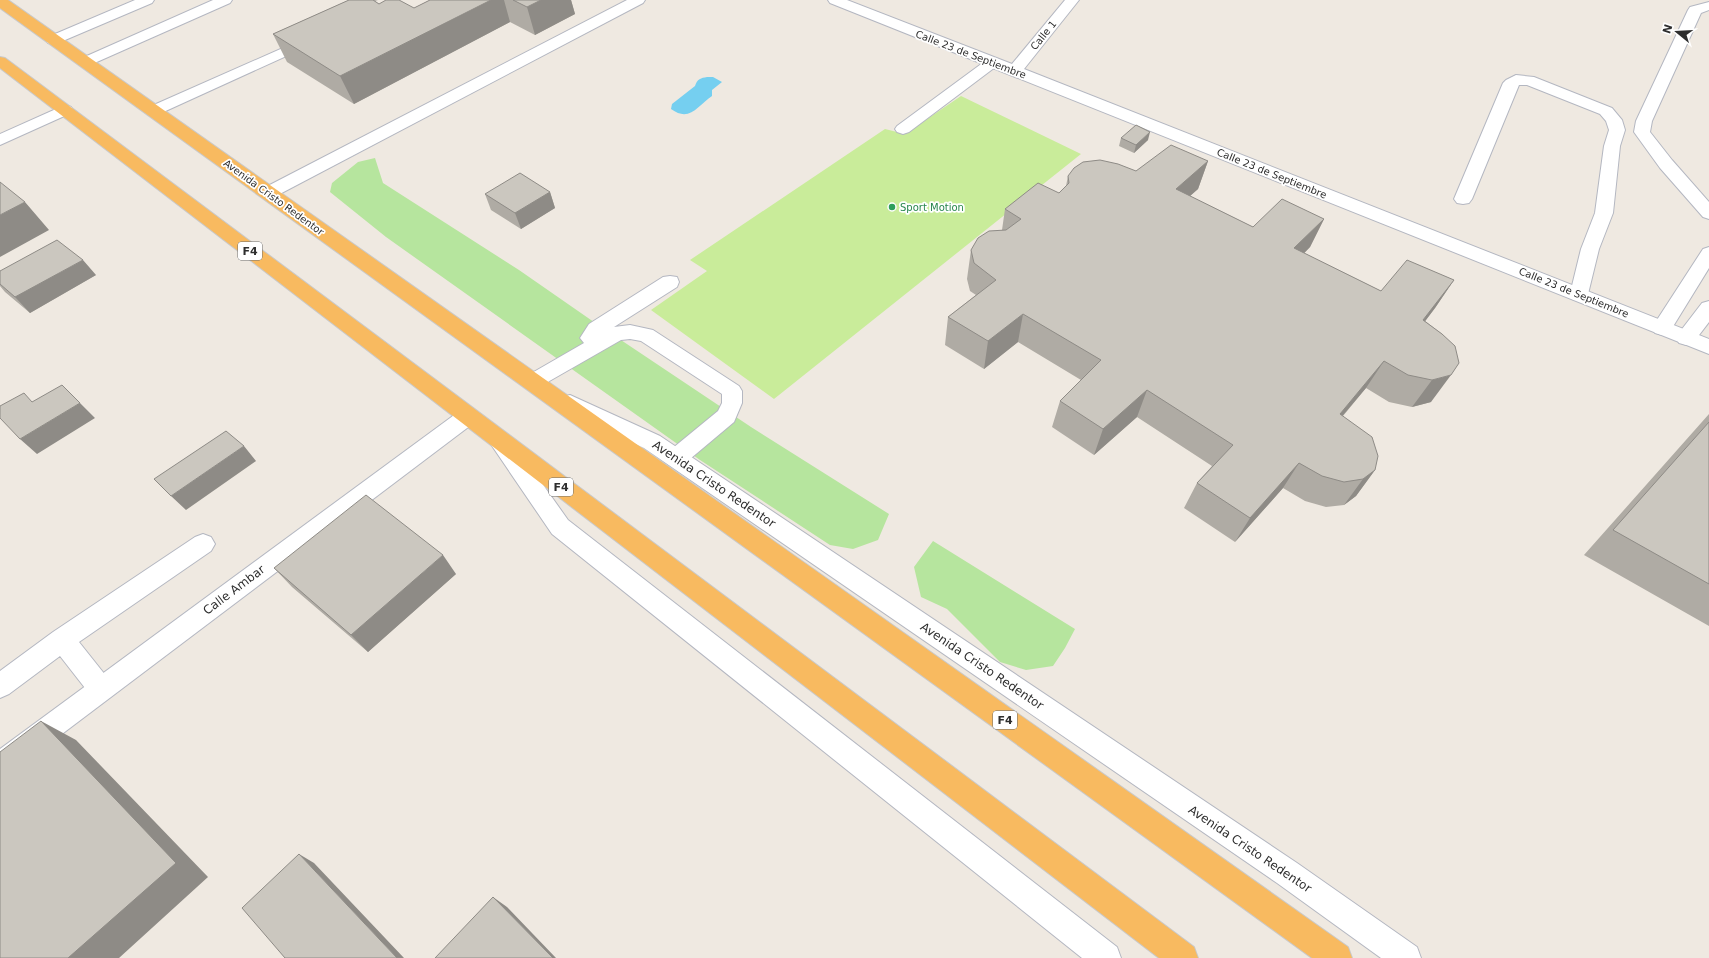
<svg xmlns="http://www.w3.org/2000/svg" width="1709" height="958" font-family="'DejaVu Sans',sans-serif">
<rect width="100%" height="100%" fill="#efe9e1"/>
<path fill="#b6e59e" d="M 375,158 L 383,183 L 519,270 L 591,320 L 751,427 L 889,514 L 878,540 L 853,549 L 830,545 L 700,460 L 386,237 L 330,192 L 332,183 L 358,162 Z
M 933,541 L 1075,629 L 1065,648 L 1053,666 L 1026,670 L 1000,662 L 947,609 L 921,597 L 914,567 Z"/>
<path fill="#c9ec9a" d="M 961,96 L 1081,154 L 774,399 L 651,310 L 707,271 L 690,260 L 885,129 L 905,134 Z"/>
<path fill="#75cff0" d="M 707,77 L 713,77 L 722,82 L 712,90 L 712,96 C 698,105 690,123 671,109 L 672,104 L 695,86 C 697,79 701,78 707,77 Z"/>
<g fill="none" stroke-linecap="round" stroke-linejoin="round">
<g stroke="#b4b7c1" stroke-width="2">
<path id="service" d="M 135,0 L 154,0 L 152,3 L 58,43 L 53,44 L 48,43 L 46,40 L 48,37 Z
M 213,0 L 232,0 L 230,3 L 90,65 L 85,66 L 80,65 L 78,62 L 80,59 Z
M 1709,2 L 1709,10 L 1701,13 L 1652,121 L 1650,132 L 1672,160 L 1709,202 L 1709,219 L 1703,217 L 1660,168 L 1634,132 L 1636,121 L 1688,10 L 1690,7 Z
M 993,58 L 998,59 L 1000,62 L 998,65 L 909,132 L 903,134 L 897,132 L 895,129 L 897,126 L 988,59 Z
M 1516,75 L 1534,77 L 1612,108 L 1622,120 L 1625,130 L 1620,146 L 1613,213 L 1599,249 L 1588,294 L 1586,299 L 1579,301 L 1572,299 L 1570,294 L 1581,249 L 1595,213 L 1604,146 L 1609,130 L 1606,121 L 1600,114 L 1527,85 L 1519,85 L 1472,199 L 1469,203 L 1463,204 L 1457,203 L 1454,199 L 1503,83 L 1506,80 Z
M 1709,247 L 1709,268 L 1669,333 L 1662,335 L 1655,333 L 1652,328 L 1655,323 L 1703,249 Z
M 670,276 L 677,277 L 679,282 L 677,287 L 614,327 L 630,325 L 653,330 L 739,386 L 742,391 L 742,403 L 734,422 L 684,464 L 676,467 L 668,464 L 665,458 L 668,452 L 718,411 L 722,403 L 722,394 L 641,341 L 630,339 L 621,340 L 539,387 L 532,390 L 525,387 L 522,382 L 525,377 L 584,343 L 580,338 L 589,324 L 663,277 Z
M 1709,301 L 1709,322 L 1693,343 L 1686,345 L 1679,343 L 1676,338 L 1679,333 L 1702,303 Z
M 203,534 L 211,537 L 215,544 L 211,551 L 79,642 L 110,681 L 114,689 L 110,697 L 101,701 L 92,697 L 60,656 L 9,694 L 0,698 L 0,671 L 53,632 L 195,537 Z"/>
</g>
<g stroke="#b4b7c1" stroke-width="2">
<path id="minor" d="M 627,0 L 645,0 L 643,3 L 274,197 L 268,198 L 262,197 L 259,193 L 262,189 Z
M 828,0 L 847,0 L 1012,64 L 1065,0 L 1079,0 L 1024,69 L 1709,339 L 1709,354 L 830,3 Z
M 310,36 L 315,37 L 317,40 L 315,43 L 159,114 L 153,116 L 147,114 L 145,111 L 147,108 Z
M 65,105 L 71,107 L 73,110 L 71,113 L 0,145 L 0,134 Z"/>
</g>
<g stroke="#b4b7c1" stroke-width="2">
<path id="tertiary" d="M 468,408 L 475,410 L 478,416 L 475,422 L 9,774 L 0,778 L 0,749 L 461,410 Z"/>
</g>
<g stroke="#b4b7c1" stroke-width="2">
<path id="secondary" d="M 570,395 L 660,436 L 1297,863 L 1417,947 L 1421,958 L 1381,958 L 1277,883 L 644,448 L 563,409 L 560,403 L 563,397 Z
M 499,432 L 507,434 L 568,520 L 1117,947 L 1121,958 L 1082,958 L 552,534 L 488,440 L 491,434 Z"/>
</g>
<g stroke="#c9c9c9" stroke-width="2">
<path id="trunk" d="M 0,0 L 8,0 L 1348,947 L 1352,958 L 1312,958 L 0,8 Z
M 0,57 L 5,58 L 1194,947 L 1198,958 L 1159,958 L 0,68 Z"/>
</g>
<use href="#service" fill="#fff" fill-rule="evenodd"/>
<use href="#minor" fill="#fff" fill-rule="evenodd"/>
<use href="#tertiary" fill="#fff" fill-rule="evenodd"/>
<use href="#secondary" fill="#fff" fill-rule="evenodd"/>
<use href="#trunk" fill="#f8ba60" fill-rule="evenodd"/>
</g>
<path fill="#afaba4" d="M 349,0 L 378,0 L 375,1 L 379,4 L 414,8 L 430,0 L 571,0 L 575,14 L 535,35 L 510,22 L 354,104 L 287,62 L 273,34 Z
M 1121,138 L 1148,140 L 1134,153 L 1119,146 Z
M 1208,161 L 1198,189 L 1190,196 L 1253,227 L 1324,219 L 1310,247 L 1304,253 L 1381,291 L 1454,280 L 1435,308 L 1425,321 L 1442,334 L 1431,402 L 1412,407 L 1389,402 L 1366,388 L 1343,416 L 1375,470 L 1356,496 L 1344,505 L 1326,507 L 1305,501 L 1283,488 L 1235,542 L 1184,508 L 1197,483 L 1212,466 L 1137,417 L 1094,455 L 1052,427 L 1060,401 L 1081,380 L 1018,342 L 984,369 L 945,345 L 948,317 L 976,295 L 970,291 L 967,279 L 971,250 L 1002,230 L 1005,209 L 1059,193 L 1066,186 L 1068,176 L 1136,171 Z
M 550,192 L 555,208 L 521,229 L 491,210 L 485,194 Z
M 0,271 L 96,275 L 30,313 L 5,292 L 0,286 Z
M 1709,414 L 1709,626 L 1584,555 Z
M 274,568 L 456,574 L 368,652 L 292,587 Z"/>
<path fill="#8e8b86" d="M 491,0 L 504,0 L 510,22 L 354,104 L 340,76 Z
M 541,0 L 571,0 L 575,14 L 535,35 L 527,7 Z
M 1150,132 L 1148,140 L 1134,153 L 1136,145 Z
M 1208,161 L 1198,189 L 1166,217 L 1176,189 Z
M 550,192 L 555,208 L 521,229 L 515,213 Z
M 25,202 L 49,230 L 0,257 L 0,215 Z
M 1324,219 L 1310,247 L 1281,277 L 1294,248 Z
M 83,260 L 96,275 L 30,313 L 15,297 Z
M 1454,280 L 1435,308 L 1405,348 L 1423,320 Z
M 1023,314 L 1018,342 L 984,369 L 988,341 Z
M 1384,361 L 1366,388 L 1322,440 L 1340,414 Z
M 1451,375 L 1431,402 L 1412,407 L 1432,380 Z
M 1147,390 L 1137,417 L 1094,455 L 1103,429 Z
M 80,403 L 95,418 L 37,454 L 20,439 Z
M 244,446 L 256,461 L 186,510 L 171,496 Z
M 1299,463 L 1283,488 L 1235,542 L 1250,518 Z
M 1375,470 L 1356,496 L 1344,505 L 1363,479 Z
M 443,555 L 456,574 L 368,652 L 351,635 Z
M 41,721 L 76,740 L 208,877 L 119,958 L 68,958 Z
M 299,854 L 314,863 L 404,958 L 397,958 Z
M 493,897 L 507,907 L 556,958 L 553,958 Z"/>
<path fill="#cbc7bf" stroke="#8e8b86" d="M 349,0 L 373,0 L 379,4 L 386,0 L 399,0 L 414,8 L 430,0 L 491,0 L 340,76 L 273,34 Z
M 513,0 L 541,0 L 527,7 Z
M 1136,125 L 1150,132 L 1136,145 L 1121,138 Z
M 1171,145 L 1208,161 L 1176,189 L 1253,227 L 1282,199 L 1324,219 L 1294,248 L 1381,291 L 1407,260 L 1454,280 L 1423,320 L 1442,334 L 1455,346 L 1459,363 L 1451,375 L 1432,380 L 1408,375 L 1384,361 L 1340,414 L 1372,437 L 1378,456 L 1375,470 L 1363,479 L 1344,482 L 1322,476 L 1299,463 L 1250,518 L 1197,483 L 1233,445 L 1147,390 L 1103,429 L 1060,401 L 1101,360 L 1023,314 L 988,341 L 948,317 L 996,280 L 974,263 L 971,250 L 978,238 L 989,231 L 1006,230 L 1021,219 L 1005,209 L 1038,183 L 1059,193 L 1069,183 L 1068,176 L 1074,168 L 1083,162 L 1100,160 L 1118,164 L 1136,171 Z
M 520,173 L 550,192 L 515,213 L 485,194 Z
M 0,182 L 25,202 L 0,215 Z
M 57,240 L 83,260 L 15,297 L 0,284 L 0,271 Z
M 62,385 L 80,403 L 20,439 L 0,418 L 0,406 L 24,393 L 32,402 Z
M 1709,422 L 1709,584 L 1613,530 Z
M 226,431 L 244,446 L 171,496 L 154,479 Z
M 366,495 L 443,555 L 351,635 L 274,568 Z
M 41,721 L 176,863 L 68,958 L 0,958 L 0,752 Z
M 299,854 L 397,958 L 285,958 L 242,908 Z
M 493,897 L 553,958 L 435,958 Z"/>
<circle fill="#2e9e5b" stroke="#fff" stroke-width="1.5" cx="892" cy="207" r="4"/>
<g text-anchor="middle" stroke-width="3.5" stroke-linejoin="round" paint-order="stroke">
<g font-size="10" fill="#2e2e2e" stroke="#fff">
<text transform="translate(1043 35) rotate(-51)" y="4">Calle 1</text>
<text transform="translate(971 54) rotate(21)" y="4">Calle 23 de Septiembre</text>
<text transform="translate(1272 173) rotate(22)" y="4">Calle 23 de Septiembre</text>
<text transform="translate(274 197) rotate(36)" y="4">Avenida Cristo Redentor</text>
<text transform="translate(1574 292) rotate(22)" y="4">Calle 23 de Septiembre</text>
</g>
<g font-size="10" fill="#27864d" stroke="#fff" text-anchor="start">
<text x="900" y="211">Sport Motion</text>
</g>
<g fill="#fff" stroke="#6d6d6d" stroke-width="1">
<rect x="238" y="242" width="24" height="18" rx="3"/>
<rect x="549" y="478" width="24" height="18" rx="3"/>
<rect x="993" y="711" width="24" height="18" rx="3"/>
</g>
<g font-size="11" font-weight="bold" fill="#2e2e2e">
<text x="250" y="255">F4</text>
<text x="561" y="491">F4</text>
<text x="1005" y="724">F4</text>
</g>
<g font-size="12" fill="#2e2e2e" stroke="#fff">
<text transform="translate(714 484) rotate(34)" y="4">Avenida Cristo Redentor</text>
<text transform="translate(234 590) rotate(-37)" y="4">Calle Ambar</text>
<text transform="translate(982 666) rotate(34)" y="4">Avenida Cristo Redentor</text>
<text transform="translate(1250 849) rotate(34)" y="4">Avenida Cristo Redentor</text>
</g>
</g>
<g transform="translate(1677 32) rotate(288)" stroke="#ffffff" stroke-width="3" paint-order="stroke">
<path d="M0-3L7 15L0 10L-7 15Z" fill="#2e2e2e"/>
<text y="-6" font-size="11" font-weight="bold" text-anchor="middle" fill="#2e2e2e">N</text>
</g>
</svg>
